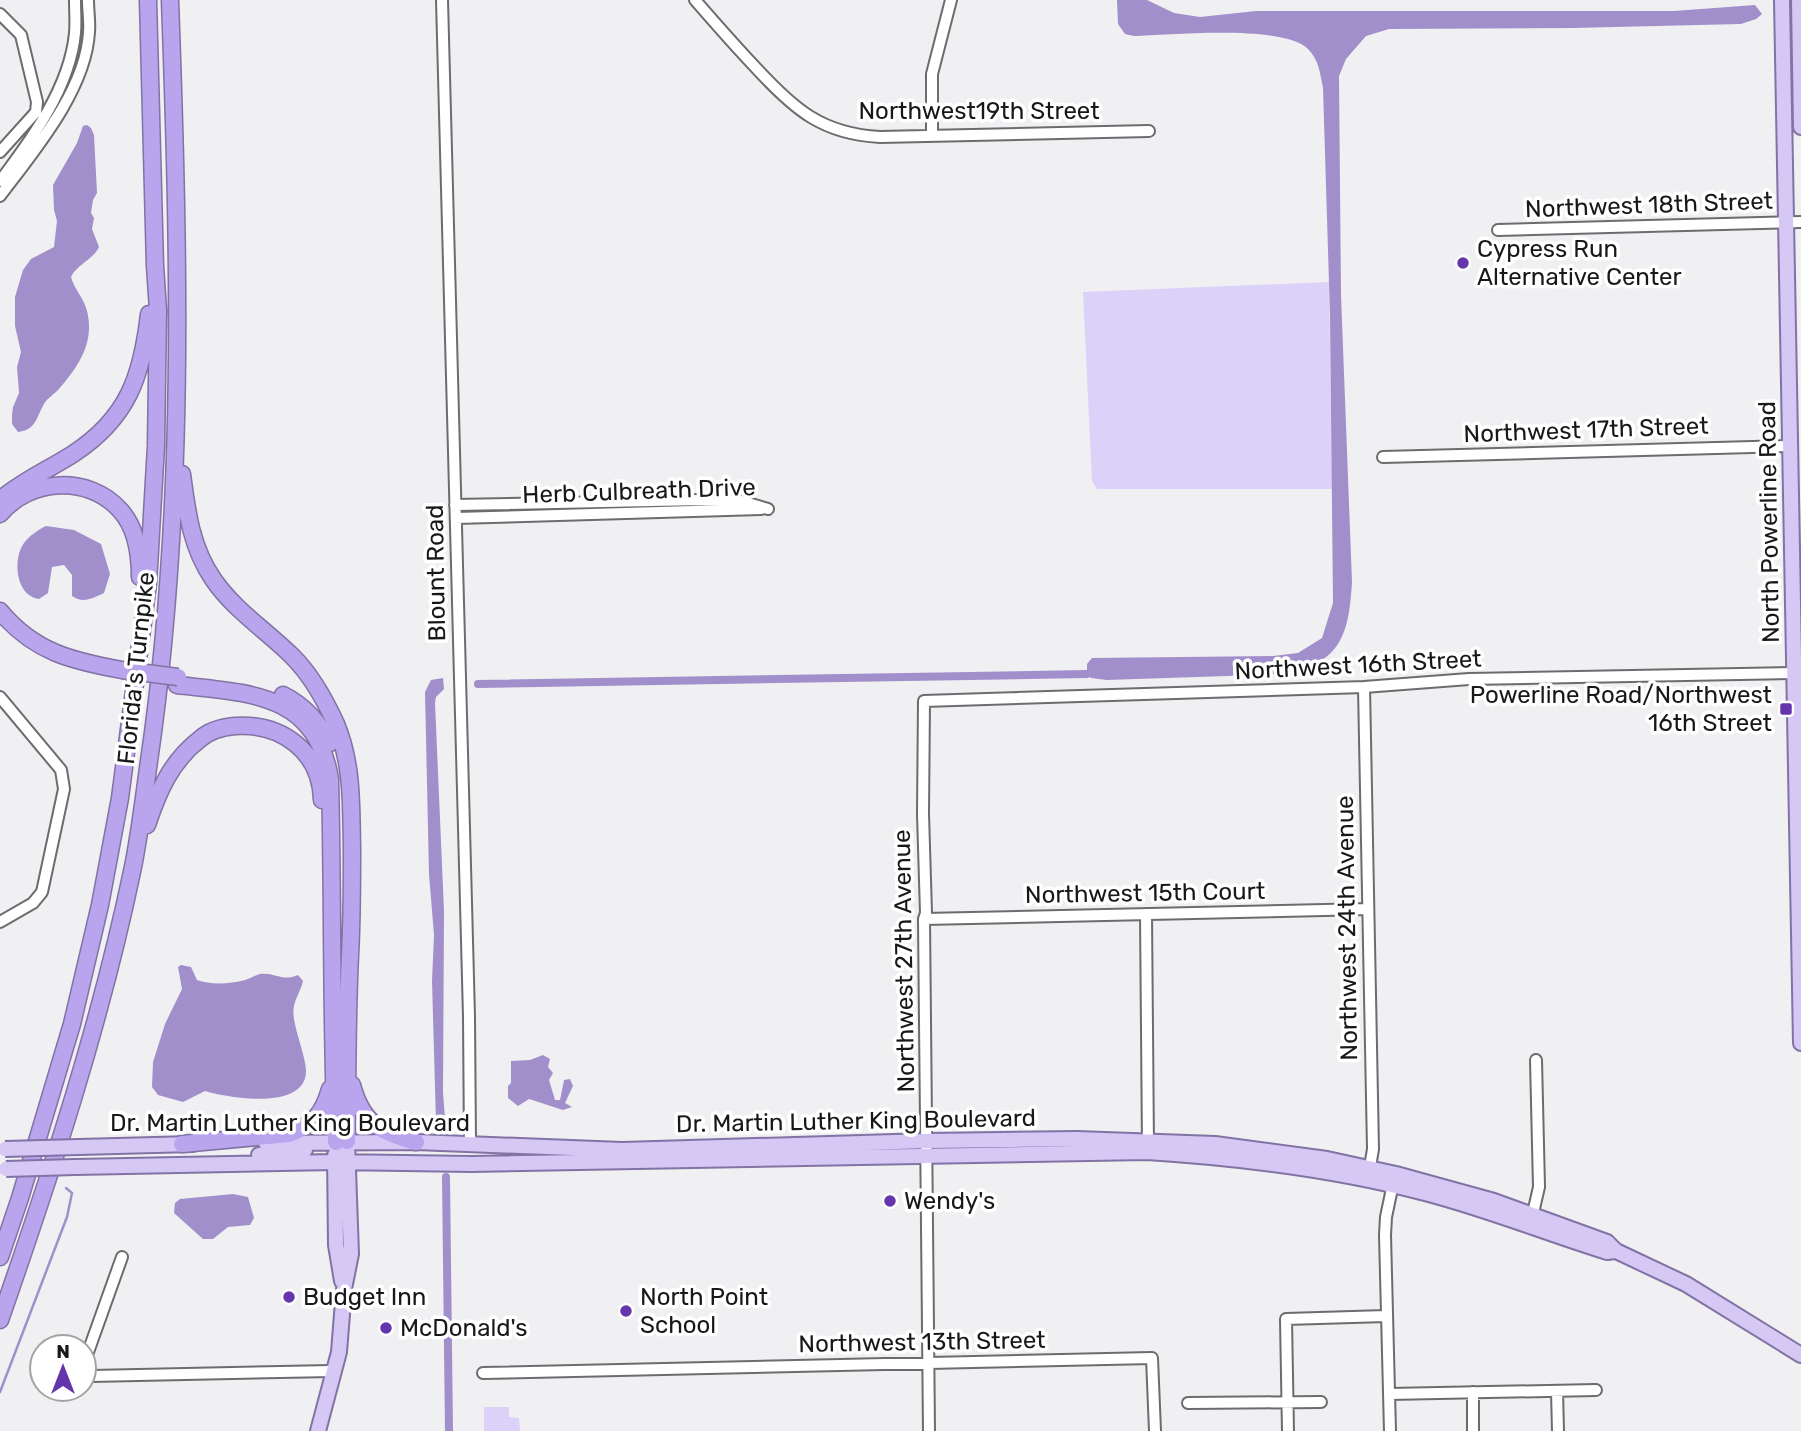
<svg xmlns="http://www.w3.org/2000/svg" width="1801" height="1431" font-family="Rubik,sans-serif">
<rect width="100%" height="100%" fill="#f0eff2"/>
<path fill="#dbd1f9" d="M 1329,282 L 1332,489 L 1097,489 L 1092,481 L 1083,292 Z
M 484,1407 L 509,1407 L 509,1417 L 519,1418 L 520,1431 L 484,1431 Z"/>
<path fill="#a08fcb" d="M 1117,0 L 1147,0 L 1174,13 L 1200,17 L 1256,11 L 1674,11 L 1755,5 L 1762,14 L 1756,19 L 1741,24 L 1572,28 L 1389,29 L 1366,36 L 1346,59 L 1339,76 L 1341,295 L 1352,582 C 1349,634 1341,663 1285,674 L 1107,680 L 1091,678 L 1087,674 L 1087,664 L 1092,658 L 1273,656 L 1298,653 L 1322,638 L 1333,603 L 1330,315 L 1323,88 C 1320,73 1319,60 1308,49 C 1284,24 1170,35 1134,36 L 1125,34 L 1118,24 Z
M 87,125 L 91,128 L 94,135 L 97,193 L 93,200 L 91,213 L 94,218 L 92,229 L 99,247 C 93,260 77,264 71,277 C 74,289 84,298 87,311 C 95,343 78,367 58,390 C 53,395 45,400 43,406 C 36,418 36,430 18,432 L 12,424 L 12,415 L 13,407 L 19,393 L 17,367 L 21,352 L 15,326 L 15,297 L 23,270 L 31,259 L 54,247 L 57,221 L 54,210 L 53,185 L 77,143 L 83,126 Z
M 46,526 L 74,530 L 101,544 L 110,574 L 104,593 C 93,598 83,604 72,596 L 72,575 L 64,565 L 52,567 L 48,593 L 39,599 C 16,596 12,560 24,543 C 29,536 38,530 46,526 Z
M 443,678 L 444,689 L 436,697 L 435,703 L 444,911 L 443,1092 L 445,1119 L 450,1127 L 449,1135 L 441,1134 L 436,1122 L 432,981 L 434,935 L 429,874 L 425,692 L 431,680 Z
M 181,965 L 191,967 L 197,980 C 210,985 230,984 245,980 C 250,979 255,975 260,974 C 275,972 282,982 298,975 L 303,981 C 301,990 296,997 294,1006 C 290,1021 306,1054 306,1071 C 306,1111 228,1098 205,1091 L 183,1102 L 158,1095 L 152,1087 L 153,1062 L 165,1024 L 182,989 L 178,967 Z
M 543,1055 L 550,1059 L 548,1067 L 553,1073 L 549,1080 L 555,1100 L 560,1100 L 564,1080 L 570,1079 L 573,1086 L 565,1103 L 572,1107 L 563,1110 L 529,1099 L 518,1106 L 508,1098 L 508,1086 L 511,1083 L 511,1061 L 530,1060 Z
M 233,1194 L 248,1197 L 254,1218 L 250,1225 L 228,1227 L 213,1239 L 203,1239 L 174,1213 L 175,1203 L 180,1199 Z"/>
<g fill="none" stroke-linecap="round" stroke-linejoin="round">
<path stroke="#a08fcb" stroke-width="2.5" d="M 0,1392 L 67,1217 L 72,1193 L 66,1188"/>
<path stroke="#a08fcb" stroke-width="8" d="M 478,684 L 1087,674
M 446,1177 L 449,1431"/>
<g stroke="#6c6b6e" stroke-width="14">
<path id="minor" d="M 442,0 L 469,1016 L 470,1145
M 695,0 C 715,23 735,46 757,69 C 794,109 822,134 880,137 L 1149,131
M 0,14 L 21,35 L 37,102 L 36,112 L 0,152
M 932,136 L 932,74 L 951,0
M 0,181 C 32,139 70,87 75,33 C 76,22 75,11 75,0
M 0,196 C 34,151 86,90 89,32 C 90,22 88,11 88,0
M 1498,230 L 1801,222
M 1383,457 L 1791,446
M 455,505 L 700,500 L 741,501 L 768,509
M 456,518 L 761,509
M 1364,687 L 1373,1149 L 1370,1167
M 0,697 L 61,770 L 64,789 L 42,892 L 33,903 L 0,922
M 1146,914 L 1148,1146
M 924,919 L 1368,909
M 1533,1213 L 1539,1187 L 1536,1060
M 122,1257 L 87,1355 L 87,1371 L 91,1376 L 332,1371
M 483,1373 L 1152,1358 L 1155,1431
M 1557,1391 L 1558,1431
M 1473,1392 L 1473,1431
M 1389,1394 L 1596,1390
M 1188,1403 L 1321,1402
M 929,1431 L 924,919 L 926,913 L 923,814 L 924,701 L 1364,687 L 1469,679 L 1794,673
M 1288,1431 L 1286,1319 L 1386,1316
M 1390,1431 L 1385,1235 L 1386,1217 L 1394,1179"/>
</g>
<g stroke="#8173a3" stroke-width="18">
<path id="major" d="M 1782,0 L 1801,1043
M 1799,0 L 1801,127
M 266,1143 L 416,1142 L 622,1150 L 928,1141 L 1077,1139 L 1215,1144 L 1327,1159 L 1396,1174 L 1494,1201 L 1607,1242 L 1616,1251 L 1686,1284 L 1801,1355
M 79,1147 L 193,1144
M 259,1155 L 305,1150
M 335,1155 L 336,1245 L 342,1281
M 75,1167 L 335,1162 L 472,1164 L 1147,1152 C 1241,1158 1334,1169 1425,1193 C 1487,1209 1546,1233 1607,1252 L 1615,1251
M 318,1431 L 339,1352 L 344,1289 L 351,1254 L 347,1141"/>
</g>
<g stroke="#8173a3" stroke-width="19">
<path id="highway" d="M 182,474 C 187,512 191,547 213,579 C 234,610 267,631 293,657 C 312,676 325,700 336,724 C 353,765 351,806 352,849 C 352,885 352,920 350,955 C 347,1017 347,1079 347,1141
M 0,500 C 22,481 48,470 73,454 C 128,418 142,376 149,314
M 0,514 C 29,479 88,474 120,510 C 136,527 140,554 140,577
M 0,611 C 34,652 72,661 122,670
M 177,685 C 247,693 316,692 330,779 C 333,900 331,1020 336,1142
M 283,695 C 305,706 318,722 330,743
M 147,825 C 158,792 171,761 200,739 C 209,731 223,727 235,726 C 281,723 321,751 322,800
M 352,1085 C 362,1123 380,1132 416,1142
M 182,1144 L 289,1134 C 313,1125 323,1114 330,1089
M 0,1257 L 20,1198 L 72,1024 L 100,905 L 120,798 L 148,584 L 156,446 L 158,310 L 155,266 L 148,0
M 0,1320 C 52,1171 101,1021 133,867 C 140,832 144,796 149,761 C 186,509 179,253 170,0"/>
</g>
<use href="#minor" stroke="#fff" stroke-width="10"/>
<use href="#major" stroke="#d5c8f5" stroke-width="14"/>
<use href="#highway" stroke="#b9a4ee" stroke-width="16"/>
<g stroke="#8173a3" stroke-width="18" stroke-linecap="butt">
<path id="major-bridge" d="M 5,1149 L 79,1147
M 6,1169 L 75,1167"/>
</g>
<g stroke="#8173a3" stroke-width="19" stroke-linecap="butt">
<path id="highway-bridge" d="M 122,670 L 178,677"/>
</g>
<use href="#major-bridge" stroke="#d5c8f5" stroke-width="14"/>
<use href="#highway-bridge" stroke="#b9a4ee" stroke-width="16"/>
</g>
<g fill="#6535ad" stroke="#fff" stroke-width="2.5">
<circle cx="1463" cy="263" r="7"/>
<rect x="1779" y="702" width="14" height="14" rx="3.5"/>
<circle cx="890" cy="1201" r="7"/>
<circle cx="289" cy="1297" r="7"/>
<circle cx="626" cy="1311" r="7"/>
<circle cx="386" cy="1328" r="7"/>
</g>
<g text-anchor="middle" stroke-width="7" stroke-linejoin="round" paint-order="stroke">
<g font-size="24" fill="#181819" stroke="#fff">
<text x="979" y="119">Northwest19th Street</text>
<text transform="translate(1649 205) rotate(-2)" y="8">Northwest 18th Street</text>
<text transform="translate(1586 430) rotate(-2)" y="8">Northwest 17th Street</text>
<text transform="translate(639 491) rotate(-2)" y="8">Herb Culbreath Drive</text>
<text transform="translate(1769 522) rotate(-91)" y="8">North Powerline Road</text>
<text transform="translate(436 573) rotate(-91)" y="8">Blount Road</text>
<text transform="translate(1358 665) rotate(-3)" y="8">Northwest 16th Street</text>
<text transform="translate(136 668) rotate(-84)" y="8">Florida's Turnpike</text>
<text transform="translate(1145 893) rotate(-1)" y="8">Northwest 15th Court</text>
<text transform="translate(1347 928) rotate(-91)" y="8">Northwest 24th Avenue</text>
<text transform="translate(904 961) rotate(-91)" y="8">Northwest 27th Avenue</text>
<text transform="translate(856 1121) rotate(-1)" y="8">Dr. Martin Luther King Boulevard</text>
<text x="290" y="1131">Dr. Martin Luther King Boulevard</text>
<text transform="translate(922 1342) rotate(-1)" y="8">Northwest 13th Street</text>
</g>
<g font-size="24" fill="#181819" stroke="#fff" text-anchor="start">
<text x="1477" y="257">Cypress Run<tspan x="1477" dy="28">Alternative Center</tspan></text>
<text x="1772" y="703" text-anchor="end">Powerline Road/Northwest<tspan x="1772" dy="28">16th Street</tspan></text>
<text x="904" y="1209">Wendy's</text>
<text x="303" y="1305">Budget Inn</text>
<text x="640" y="1305">North Point<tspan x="640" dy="28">School</tspan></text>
<text x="400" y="1336">McDonald's</text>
</g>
</g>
<g transform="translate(63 1368)"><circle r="33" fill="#ffffff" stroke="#a3a3a3" stroke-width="2"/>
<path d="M0-5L12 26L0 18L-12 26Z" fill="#6535ad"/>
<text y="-10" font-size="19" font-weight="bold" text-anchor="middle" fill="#181819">N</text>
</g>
</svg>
